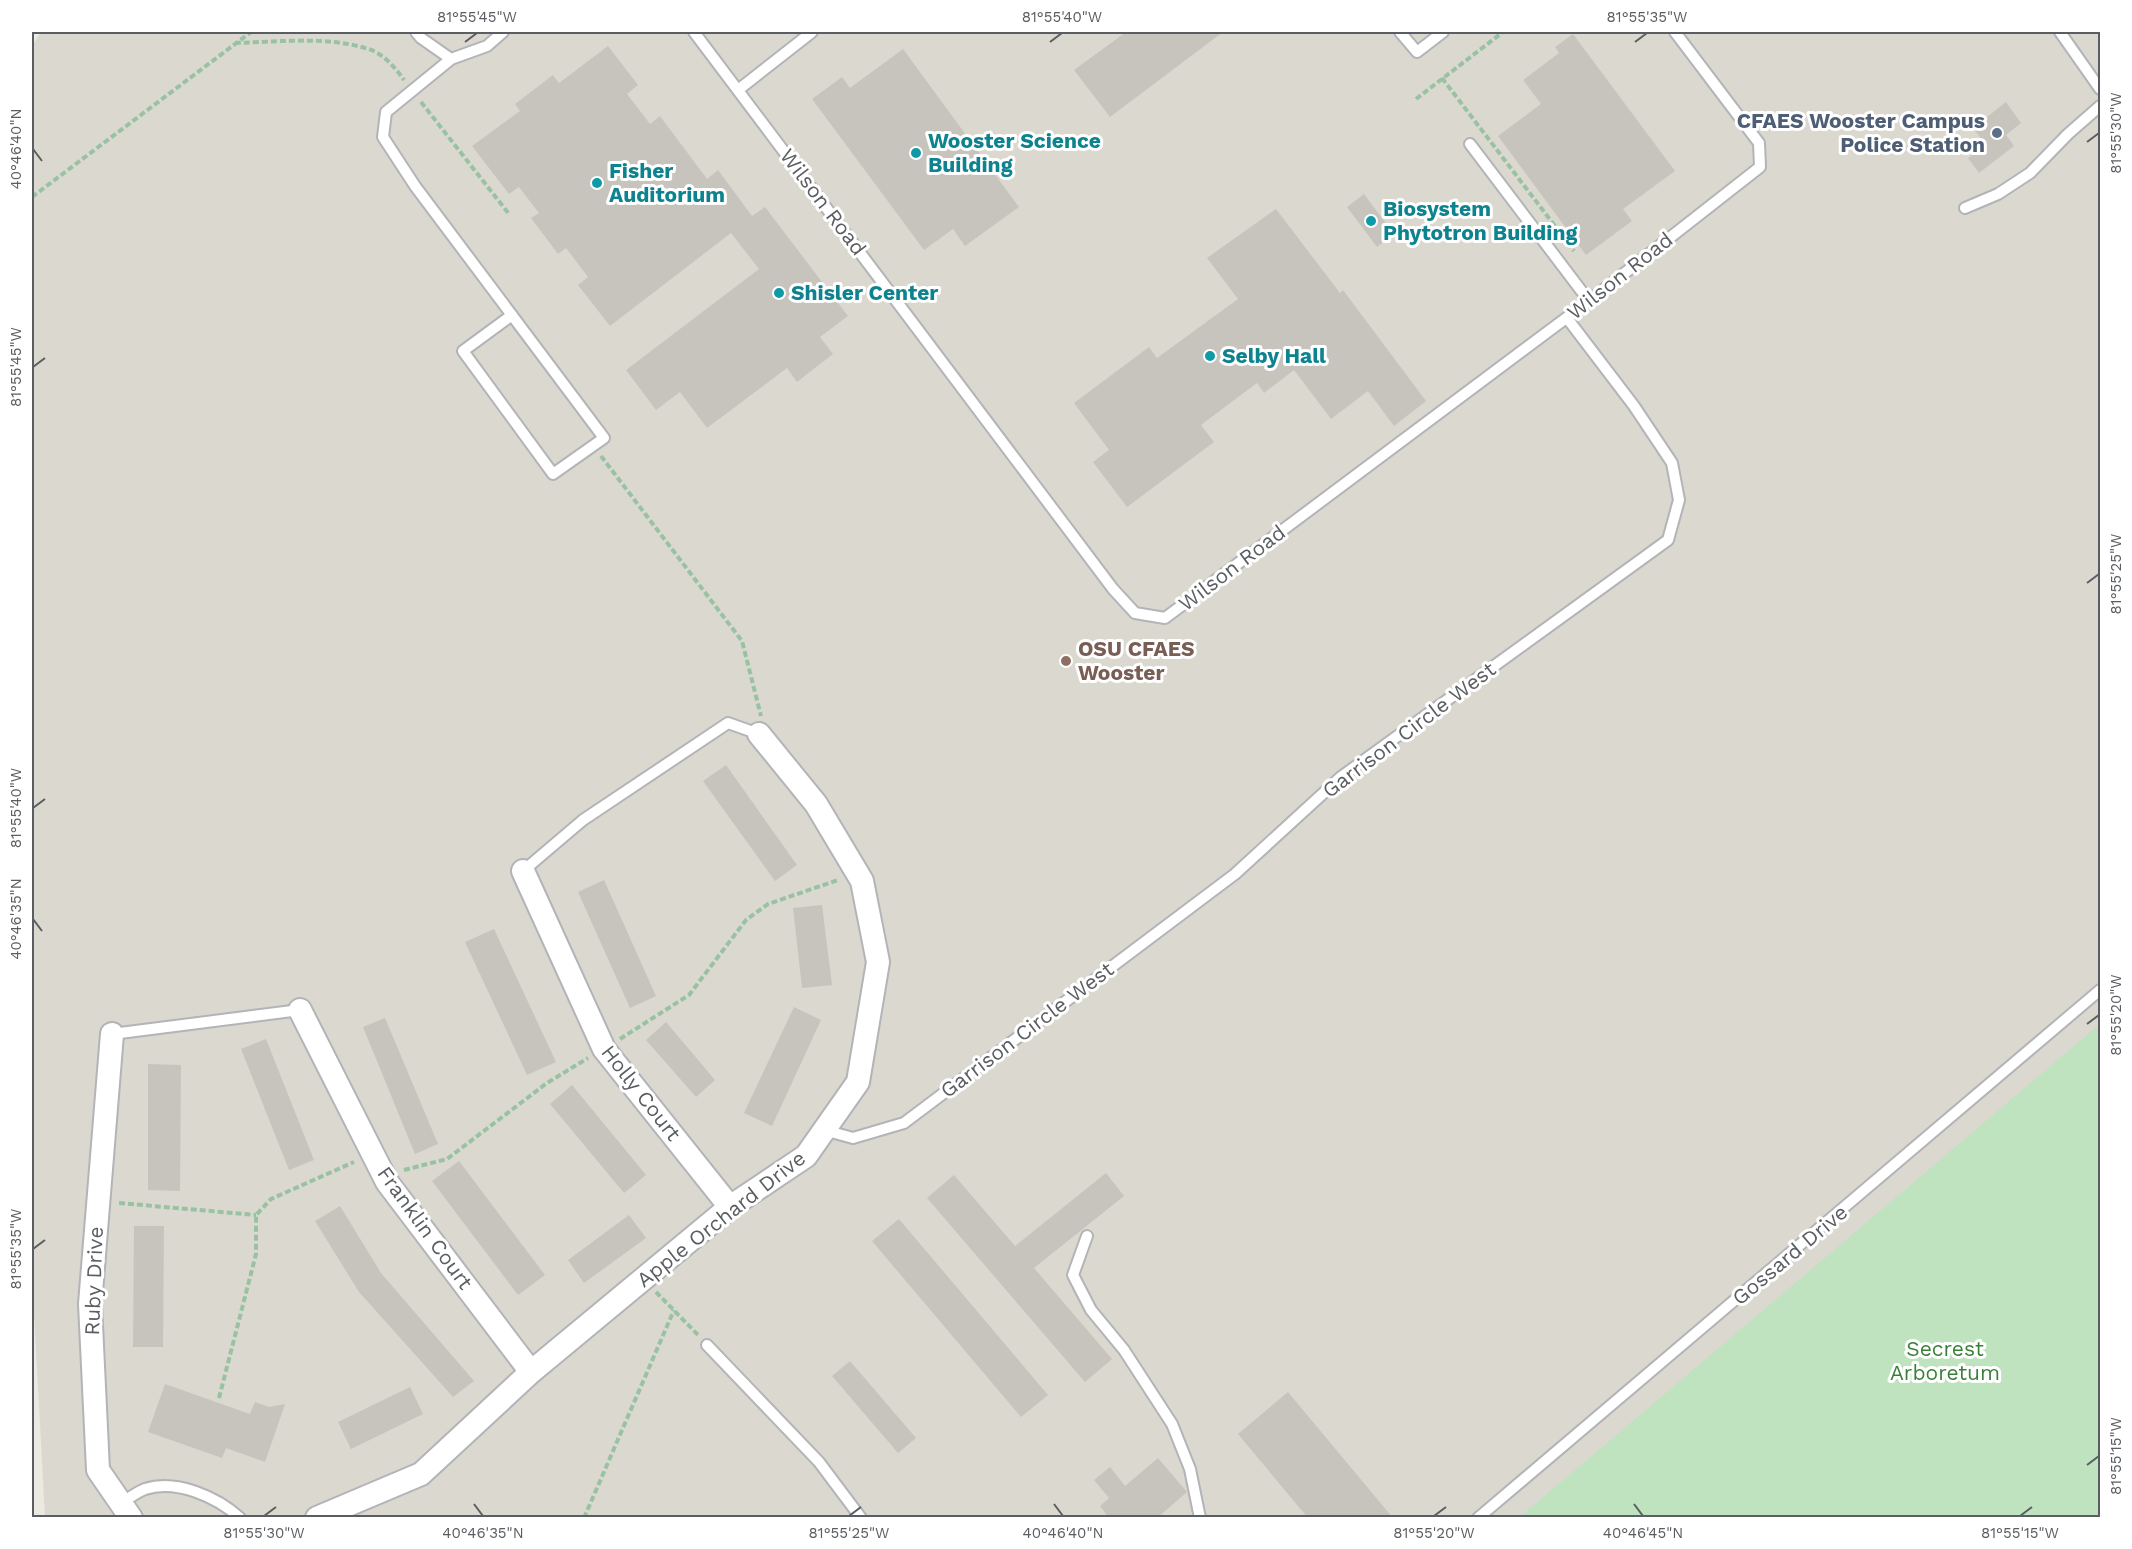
<svg xmlns="http://www.w3.org/2000/svg" width="2132" height="1549" font-family="'Work Sans',sans-serif">
<rect width="100%" height="100%" fill="#ebe9e1"/>
<path fill="#dbd8cf" d="M 41,32 L 2100,32 L 2100,1517 L 45,1517 L 32,1276 L 32,46 Z"/>
<path fill="#bfe2bf" d="M 2100,1024 L 2100,1517 L 1520,1517 Z"/>
<path fill="#c7c4be" d="M 1126,32 L 1223,32 L 1110,117 L 1074,70 Z
M 1573,34 L 1675,171 L 1623,209 L 1632,221 L 1586,255 L 1498,136 L 1541,104 L 1523,80 L 1559,53 L 1555,47 Z
M 608,46 L 638,85 L 627,94 L 650,124 L 660,116 L 707,179 L 718,170 L 752,216 L 765,207 L 848,316 L 820,337 L 833,354 L 797,382 L 787,368 L 707,428 L 680,392 L 656,410 L 626,370 L 759,269 L 731,233 L 610,326 L 578,285 L 588,277 L 566,248 L 558,254 L 531,218 L 539,213 L 519,187 L 509,194 L 472,146 L 520,111 L 515,104 L 553,75 L 559,83 Z
M 903,49 L 1019,207 L 965,246 L 953,229 L 924,250 L 812,99 L 842,77 L 850,88 Z
M 2006,102 L 2021,123 L 2006,135 L 2014,146 L 1979,173 L 1968,158 L 1986,145 L 1973,128 Z
M 1364,194 L 1394,234 L 1377,247 L 1347,207 Z
M 1276,209 L 1340,293 L 1343,290 L 1426,401 L 1394,426 L 1368,391 L 1331,419 L 1294,370 L 1264,393 L 1257,383 L 1201,425 L 1214,442 L 1127,507 L 1093,462 L 1109,450 L 1074,403 L 1149,347 L 1157,358 L 1238,299 L 1207,258 Z
M 726,765 L 797,865 L 775,881 L 703,781 Z
M 604,880 L 656,996 L 630,1008 L 578,892 Z
M 822,905 L 832,985 L 802,988 L 793,908 Z
M 494,929 L 556,1062 L 527,1075 L 465,942 Z
M 794,1007 L 821,1020 L 772,1126 L 744,1113 Z
M 385,1018 L 438,1144 L 415,1154 L 363,1027 Z
M 666,1022 L 715,1080 L 696,1097 L 646,1040 Z
M 266,1039 L 314,1160 L 289,1170 L 241,1049 Z
M 148,1064 L 181,1065 L 180,1191 L 148,1190 Z
M 572,1085 L 646,1175 L 624,1193 L 550,1104 Z
M 459,1161 L 545,1275 L 518,1295 L 432,1181 Z
M 1106,1173 L 1124,1196 L 1034,1268 L 1112,1359 L 1085,1382 L 927,1198 L 954,1175 L 1015,1246 Z
M 340,1206 L 381,1273 L 474,1381 L 453,1397 L 359,1292 L 315,1221 Z
M 629,1215 L 646,1238 L 584,1283 L 568,1260 Z
M 899,1219 L 1048,1395 L 1021,1417 L 872,1241 Z
M 134,1226 L 164,1226 L 163,1347 L 133,1347 Z
M 850,1361 L 916,1438 L 898,1453 L 832,1376 Z
M 165,1384 L 250,1414 L 255,1402 L 269,1407 L 285,1404 L 265,1462 L 226,1448 L 222,1458 L 148,1432 Z
M 410,1387 L 423,1414 L 351,1449 L 338,1422 Z
M 1288,1392 L 1393,1518 L 1308,1518 L 1238,1434 Z
M 1158,1458 L 1187,1492 L 1157,1518 L 1109,1518 L 1100,1506 L 1109,1498 L 1094,1480 L 1110,1467 L 1125,1486 Z"/>
<g fill="none" stroke-linecap="round" stroke-linejoin="round">
<g stroke="#b2b4b8" stroke-width="14">
<path id="lane" d="M 416,32 L 421,38 L 451,59 L 487,46 L 503,32
M 694,32 L 1113,589 L 1135,613 L 1165,618 L 1589,301 L 1760,167 L 1759,143 L 1675,32
M 1400,32 L 1417,52 L 1443,32
M 2060,32 L 2100,89
M 451,59 L 386,112 L 383,137 L 415,186 L 604,438 L 553,474 L 463,351 L 512,315
M 738,90 L 812,32
M 1470,144 L 1589,301
M 1965,208 L 1998,194 L 2030,173 L 2068,134 L 2100,106
M 523,871 L 583,820 L 728,723 L 759,734
M 112,1034 L 300,1010
M 824,1130 L 853,1138 L 904,1123 L 1235,874 L 1341,777 L 1668,540 L 1679,500 L 1672,463 L 1634,406 L 1567,318
M 1087,1236 L 1073,1275 L 1091,1310 L 1124,1350 L 1172,1424 L 1190,1469 L 1200,1518
M 707,1345 L 819,1462 L 861,1518
M 121,1503 C 128,1499 137,1492 145,1489 C 177,1479 217,1497 240,1518
M 1478,1518 L 2100,990"/>
</g>
<g stroke="#b2b4b8" stroke-width="26">
<path id="street" d="M 523,871 L 604,1049 L 730,1207
M 300,1010 L 387,1182 L 531,1372
M 112,1034 L 90,1304 L 98,1470 L 131,1518
M 317,1518 L 421,1474 L 531,1372 L 730,1207 L 806,1156 L 858,1082 L 878,962 L 862,881 L 816,804 L 759,734"/>
</g>
<path stroke="#99c2a3" stroke-width="4" stroke-dasharray="6 3" stroke-linecap="butt" d="M 235,43 C 276,42 325,36 365,48 C 382,52 394,66 404,80
M 1442,78 L 1574,251
M 1416,99 L 1503,32
M 421,102 L 509,214
M 32,197 L 251,32
M 601,456 L 742,641 L 761,716
M 620,1039 L 689,995 L 746,920 L 768,904 L 838,880
M 404,1170 L 447,1159 L 547,1083 L 588,1058
M 119,1203 L 256,1215
M 656,1292 L 699,1336
M 219,1398 L 256,1254 L 256,1215 L 271,1199 L 354,1162
M 584,1518 L 674,1310"/>
<use href="#lane" stroke="#fff" stroke-width="10"/>
<use href="#street" stroke="#fff" stroke-width="22"/>
</g>
<path fill="none" stroke="#5a5d61" stroke-width="2" d="M 465,42 L 477,33M 1050,42 L 1062,33M 1635,42 L 1647,33M 2087,142 L 2099,133M 33,149 L 42,161M 33,367 L 45,358M 2087,583 L 2099,574M 33,808 L 45,799M 33,919 L 42,931M 2087,1024 L 2099,1015M 33,1249 L 45,1240M 2087,1465 L 2099,1456M 474,1504 L 483,1516M 1054,1504 L 1063,1516M 1634,1504 L 1643,1516M 264,1516 L 276,1507M 849,1516 L 861,1507M 1434,1516 L 1446,1507M 2020,1516 L 2032,1507"/>
<circle fill="#5c6f8a" stroke="#fff" stroke-width="2" cx="1997" cy="133" r="6"/>
<g fill="#0f9aa8" stroke="#fff" stroke-width="2">
<circle cx="916" cy="153" r="6"/>
<circle cx="597" cy="183" r="6"/>
<circle cx="1371" cy="221" r="6"/>
<circle cx="779" cy="293" r="6"/>
<circle cx="1210" cy="356" r="6"/>
</g>
<circle fill="#8d6e63" stroke="#fff" stroke-width="2" cx="1066" cy="661" r="6"/>
<g text-anchor="middle" stroke-width="6" stroke-linejoin="round" paint-order="stroke">
<g font-size="21" font-weight="bold" fill="#4e5e75" stroke="#fff" text-anchor="end">
<text x="1985" y="128">CFAES Wooster Campus<tspan x="1985" dy="24">Police Station</tspan></text>
</g>
<g font-size="21" font-weight="bold" fill="#0d838f" stroke="#fff" text-anchor="start">
<text x="928" y="148">Wooster Science<tspan x="928" dy="24">Building</tspan></text>
<text x="609" y="178">Fisher<tspan x="609" dy="24">Auditorium</tspan></text>
<text x="1383" y="216">Biosystem<tspan x="1383" dy="24">Phytotron Building</tspan></text>
<text x="791" y="300">Shisler Center</text>
<text x="1222" y="363">Selby Hall</text>
</g>
<g font-size="21" fill="#5a5d61" stroke="#fff">
<text transform="translate(823 202) rotate(53)" y="7">Wilson Road</text>
<text transform="translate(1620 276) rotate(-38)" y="7">Wilson Road</text>
<text transform="translate(1232 568) rotate(-37)" y="7">Wilson Road</text>
<text transform="translate(1409 730) rotate(-37)" y="7">Garrison Circle West</text>
<text transform="translate(1027 1030) rotate(-37)" y="7">Garrison Circle West</text>
<text transform="translate(641 1093) rotate(52)" y="7">Holly Court</text>
<text transform="translate(721 1219) rotate(-38)" y="7">Apple Orchard Drive</text>
<text transform="translate(425 1228) rotate(54)" y="7">Franklin Court</text>
<text transform="translate(1790 1255) rotate(-40)" y="7">Gossard Drive</text>
<text transform="translate(94 1281) rotate(-88)" y="7">Ruby Drive</text>
</g>
<g font-size="21" font-weight="bold" fill="#785e54" stroke="#fff" text-anchor="start">
<text x="1078" y="656">OSU CFAES<tspan x="1078" dy="24">Wooster</tspan></text>
</g>
<g font-size="21" fill="#3a803b" stroke="#fff">
<text x="1945" y="1356">Secrest<tspan x="1945" dy="24">Arboretum</tspan></text>
</g>
</g>
<rect width="2132" height="1549" fill="none" stroke="#ffffff" stroke-width="66"/>
<rect x="33" y="33" width="2066" height="1483" fill="none" stroke="#5a5d61" stroke-width="2"/>
<g font-size="15" text-anchor="middle" fill="#5a5d61">
<text x="477" y="22">81°55'45"W</text>
<text x="1062" y="22">81°55'40"W</text>
<text x="1647" y="22">81°55'35"W</text>
<text transform="translate(2116 133) rotate(-90)" y="5">81°55'30"W</text>
<text transform="translate(16 149) rotate(-90)" y="5">40°46'40"N</text>
<text transform="translate(16 367) rotate(-90)" y="5">81°55'45"W</text>
<text transform="translate(2116 574) rotate(-90)" y="5">81°55'25"W</text>
<text transform="translate(16 808) rotate(-90)" y="5">81°55'40"W</text>
<text transform="translate(16 919) rotate(-90)" y="5">40°46'35"N</text>
<text transform="translate(2116 1015) rotate(-90)" y="5">81°55'20"W</text>
<text transform="translate(16 1249) rotate(-90)" y="5">81°55'35"W</text>
<text transform="translate(2116 1456) rotate(-90)" y="5">81°55'15"W</text>
<text x="264" y="1538">81°55'30"W</text>
<text x="483" y="1538">40°46'35"N</text>
<text x="849" y="1538">81°55'25"W</text>
<text x="1063" y="1538">40°46'40"N</text>
<text x="1434" y="1538">81°55'20"W</text>
<text x="1643" y="1538">40°46'45"N</text>
<text x="2020" y="1538">81°55'15"W</text>
</g>
</svg>
